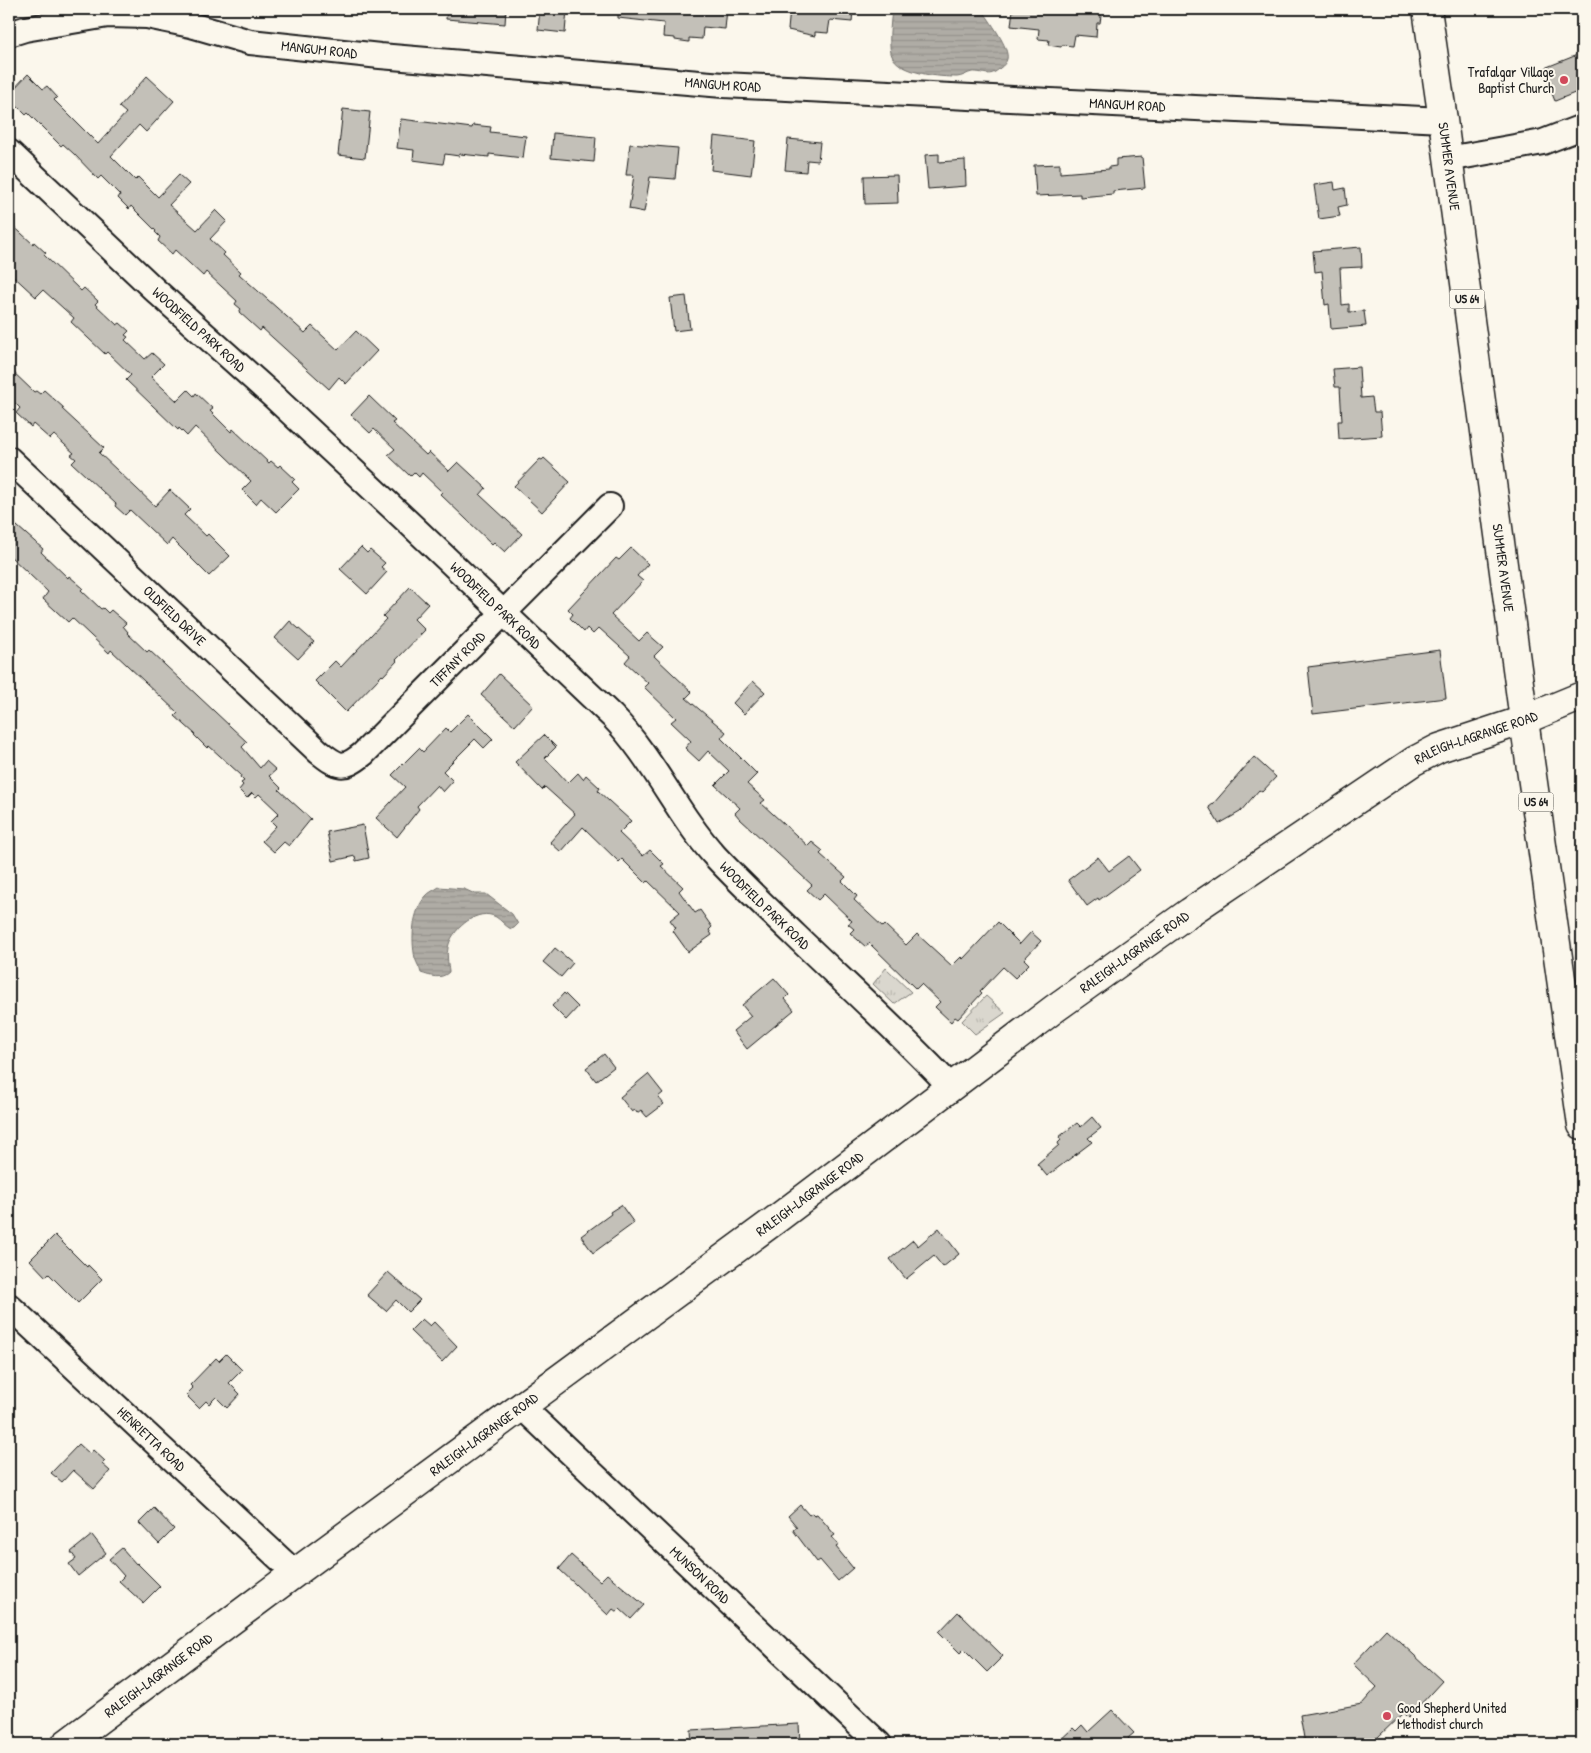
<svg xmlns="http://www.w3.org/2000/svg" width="1591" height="1753" font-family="'Patrick Hand',sans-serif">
<defs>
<pattern id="grass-tufts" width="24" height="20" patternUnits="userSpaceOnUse" patternTransform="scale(1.25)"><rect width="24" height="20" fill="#dad7ce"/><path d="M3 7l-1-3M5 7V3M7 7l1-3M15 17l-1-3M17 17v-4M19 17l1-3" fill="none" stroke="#bab8b0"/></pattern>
<pattern id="water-rules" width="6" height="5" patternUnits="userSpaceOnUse" patternTransform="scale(1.25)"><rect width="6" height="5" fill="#afaca5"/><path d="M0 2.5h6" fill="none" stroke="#96938d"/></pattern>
</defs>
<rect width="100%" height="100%" fill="#fbf7ec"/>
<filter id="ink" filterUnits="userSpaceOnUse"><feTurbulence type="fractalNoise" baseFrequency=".02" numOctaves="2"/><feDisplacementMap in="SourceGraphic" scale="10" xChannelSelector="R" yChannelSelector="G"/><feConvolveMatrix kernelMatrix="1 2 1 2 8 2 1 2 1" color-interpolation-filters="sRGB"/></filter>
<g filter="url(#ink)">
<path fill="url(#grass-tufts)" stroke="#7b7a75" d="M 886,968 L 911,992 L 894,1004 L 873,984 Z
M 986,996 L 1005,1013 L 975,1034 L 962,1021 Z"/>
<path fill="url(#water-rules)" stroke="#74726e" d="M 892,9 L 982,9 C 989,20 1010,48 1007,59 C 1006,63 1003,66 1000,68 C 989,79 984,71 972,72 C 967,73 962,77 957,77 C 939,77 904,74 893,58 C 887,49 891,20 892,9 Z
M 439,887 L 464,889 L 475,894 L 486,894 L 512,914 L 518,924 L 514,928 L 511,929 C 505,926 501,920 496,917 C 478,907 454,928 449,944 C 446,953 448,963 449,972 C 441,980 430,976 421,973 C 420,968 417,964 415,958 C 411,940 412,911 426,896 C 429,892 435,890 439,887 Z"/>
<path fill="#c3c0b8" stroke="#1c1c1c" d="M 447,9 L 506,9 L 505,24 L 446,19 Z
M 540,9 L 567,9 L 565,33 L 538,30 Z
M 618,9 L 727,9 L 725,29 L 703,27 L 702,39 L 689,38 L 689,42 L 675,40 L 675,38 L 663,37 L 664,23 L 618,18 Z
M 790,9 L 853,9 L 852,22 L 830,20 L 828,33 L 815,32 L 815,36 L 788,30 Z
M 1013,9 L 1102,9 L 1100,23 L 1097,23 L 1096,37 L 1075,35 L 1073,46 L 1062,45 L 1061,47 L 1048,45 L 1049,40 L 1038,39 L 1039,29 L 1011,26 Z
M 1582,53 L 1582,90 L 1555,101 L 1542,69 Z
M 28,74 L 43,89 L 47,86 L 57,97 L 54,100 L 98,144 L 126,113 L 119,107 L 147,76 L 174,101 L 146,132 L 139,125 L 111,156 L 135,180 L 138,177 L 158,197 L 179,175 L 189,184 L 169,205 L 197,230 L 216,210 L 227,221 L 210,239 L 225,253 L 223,255 L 241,272 L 239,274 L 305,333 L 312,326 L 338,350 L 356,331 L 377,351 L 346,384 L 339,377 L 329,389 L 262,328 L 260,331 L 239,312 L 241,309 L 235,304 L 237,301 L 206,272 L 203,276 L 175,250 L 172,254 L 158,241 L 160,237 L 155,232 L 156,231 L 131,206 L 129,209 L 118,198 L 120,195 L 101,176 L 98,179 L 74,154 L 63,144 L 61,146 L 28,113 L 26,115 L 12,101 L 15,98 L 10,93 Z
M 343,109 L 370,112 L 365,158 L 338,155 Z
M 401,119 L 472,128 L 473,125 L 491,127 L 490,132 L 526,136 L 523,158 L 489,154 L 489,157 L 460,154 L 459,156 L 445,154 L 443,164 L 413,160 L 414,150 L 397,148 Z
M 553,133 L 596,137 L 594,162 L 551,158 Z
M 714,136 L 755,141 L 751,175 L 711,170 Z
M 788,139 L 820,142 L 818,161 L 807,160 L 806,172 L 785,170 Z
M 630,144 L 678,148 L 675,179 L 650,177 L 644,212 L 629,209 L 634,175 L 626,175 Z
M 939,154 L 939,162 L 965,160 L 966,186 L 928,189 L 925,155 Z
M 1142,157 L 1145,188 L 1113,191 L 1113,194 L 1080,197 L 1080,194 L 1036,196 L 1034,165 L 1060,164 L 1060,173 L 1109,169 L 1109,167 L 1116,166 L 1116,159 Z
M 897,175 L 898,203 L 865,204 L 864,176 Z
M 1334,182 L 1335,190 L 1345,188 L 1347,205 L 1338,207 L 1340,216 L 1319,219 L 1314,185 Z
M 9,222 L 33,244 L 34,242 L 46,253 L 44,255 L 81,291 L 84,288 L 98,301 L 95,304 L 117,325 L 120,323 L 129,331 L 125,335 L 128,337 L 125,340 L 145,359 L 152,353 L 164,364 L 151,377 L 177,401 L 188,390 L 194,396 L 196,393 L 213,409 L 210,411 L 231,432 L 233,429 L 269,463 L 271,461 L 278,467 L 280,465 L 295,479 L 292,482 L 299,489 L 276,512 L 261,498 L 256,504 L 242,490 L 251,481 L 195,427 L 187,436 L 179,428 L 178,430 L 126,380 L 131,375 L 107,352 L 105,354 L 71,322 L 74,318 L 43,290 L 36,297 L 9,272 Z
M 1361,247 L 1362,267 L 1340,268 L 1342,305 L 1349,304 L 1349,312 L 1364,311 L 1366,326 L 1331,329 L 1329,304 L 1325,305 L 1322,271 L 1315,272 L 1313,251 Z
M 686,296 L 690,329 L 674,331 L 670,298 Z
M 1359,367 L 1361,398 L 1372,397 L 1374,412 L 1380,412 L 1382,436 L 1339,439 L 1338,421 L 1342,421 L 1340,387 L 1335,387 L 1333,369 Z
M 9,368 L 34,392 L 36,391 L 40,394 L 44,390 L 64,408 L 62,409 L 104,448 L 99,453 L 155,506 L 170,490 L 190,509 L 184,515 L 206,536 L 208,534 L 230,556 L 209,576 L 172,539 L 167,545 L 130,510 L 125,515 L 115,506 L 116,504 L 72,463 L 76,459 L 71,455 L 74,453 L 54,435 L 50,439 L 33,424 L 31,427 L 16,413 L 20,408 L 9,397 Z
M 369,396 L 395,421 L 392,423 L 426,455 L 429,452 L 449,471 L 458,462 L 486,488 L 480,495 L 522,534 L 505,552 L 494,542 L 492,544 L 440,494 L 442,492 L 422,473 L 419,477 L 414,472 L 410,476 L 388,455 L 395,449 L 374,429 L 370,433 L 351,415 Z
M 544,458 L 570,482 L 542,512 L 514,486 L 540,459 L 542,460 Z
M 9,519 L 43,549 L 41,552 L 68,578 L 69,576 L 83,588 L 81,590 L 101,609 L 103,608 L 108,613 L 111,610 L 126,623 L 123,626 L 128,632 L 127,633 L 147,652 L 149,650 L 247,742 L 242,747 L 260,768 L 266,761 L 276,770 L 269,776 L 281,788 L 279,790 L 311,819 L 289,846 L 284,842 L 274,852 L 262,841 L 276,826 L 271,821 L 279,813 L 259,794 L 256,797 L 252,793 L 247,798 L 239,790 L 243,785 L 241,783 L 244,781 L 240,777 L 241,775 L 209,746 L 207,748 L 194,735 L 195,734 L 175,716 L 178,713 L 111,650 L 109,653 L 72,618 L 68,622 L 43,599 L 48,592 L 9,555 Z
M 361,547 L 367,553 L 370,550 L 385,563 L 381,567 L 387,572 L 367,594 L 340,569 Z
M 631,548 L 648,564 L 637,576 L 643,581 L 611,615 L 639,641 L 647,633 L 663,647 L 654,656 L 692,692 L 686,698 L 726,732 L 721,738 L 757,774 L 747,784 L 765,800 L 761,803 L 808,846 L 812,842 L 823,851 L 820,854 L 846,877 L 842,881 L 857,896 L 854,900 L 883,927 L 885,925 L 906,945 L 917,934 L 952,966 L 961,957 L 963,959 L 998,922 L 1020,944 L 1031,932 L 1041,941 L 1024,959 L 1029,964 L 1015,978 L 1003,967 L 980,991 L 982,993 L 958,1019 L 955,1017 L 951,1022 L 935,1007 L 940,1002 L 921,984 L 916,989 L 869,943 L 866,947 L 850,933 L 854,929 L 848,924 L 852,921 L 824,894 L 818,900 L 807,890 L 812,885 L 740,819 L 735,813 L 740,808 L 715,785 L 729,771 L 708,751 L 699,761 L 685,748 L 691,741 L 671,722 L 676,718 L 644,687 L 648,683 L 625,662 L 630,656 L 599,628 L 593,634 L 587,628 L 584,632 L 570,618 L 573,614 L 568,609 L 616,558 L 619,560 Z
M 410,587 L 428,604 L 414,619 L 425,630 L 396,660 L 397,661 L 383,676 L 382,675 L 346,712 L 315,681 L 335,661 L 341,667 L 386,619 L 383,616 Z
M 290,621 L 314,642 L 298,659 L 275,638 Z
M 1440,650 L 1446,698 L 1313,714 L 1308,667 Z
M 499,674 L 533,706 L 515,726 L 481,695 Z
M 753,681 L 765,692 L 744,714 L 733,703 Z
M 468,714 L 493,739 L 484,748 L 475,739 L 443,771 L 453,781 L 443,792 L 437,785 L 417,806 L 419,809 L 397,837 L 376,818 L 405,787 L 392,775 L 419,748 L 423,752 L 446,728 L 450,732 Z
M 544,735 L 556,747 L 545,758 L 568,783 L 578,773 L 583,779 L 586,775 L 600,788 L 598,791 L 631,821 L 619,833 L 643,856 L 650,850 L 664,864 L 661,866 L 683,887 L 679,891 L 695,913 L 700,910 L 712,927 L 709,930 L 712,935 L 688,952 L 673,931 L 676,928 L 670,920 L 680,912 L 648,881 L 646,883 L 622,859 L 619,862 L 583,827 L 561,852 L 550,842 L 575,814 L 545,787 L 542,790 L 515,762 Z
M 1254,757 L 1276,777 L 1262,792 L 1259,790 L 1240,812 L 1219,824 L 1209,807 L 1213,804 Z
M 363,825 L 369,858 L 356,861 L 355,856 L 333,861 L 327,832 Z
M 1129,856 L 1140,870 L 1099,900 L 1098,898 L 1087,906 L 1068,880 L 1098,857 L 1109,871 Z
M 555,948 L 573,963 L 561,977 L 543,962 Z
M 774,978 L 789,995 L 785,999 L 794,1010 L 747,1049 L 733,1031 L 751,1016 L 742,1005 Z
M 564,993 L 578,1007 L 566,1020 L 552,1006 Z
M 604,1054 L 614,1067 L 596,1081 L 586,1068 Z
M 648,1074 L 663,1093 L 658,1097 L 664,1104 L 647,1117 L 641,1110 L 637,1113 L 635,1110 L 632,1112 L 620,1097 Z
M 1092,1117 L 1101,1128 L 1088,1138 L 1092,1142 L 1047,1176 L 1037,1164 L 1059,1145 L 1058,1143 L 1061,1140 L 1059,1137 L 1077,1123 L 1081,1127 Z
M 621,1205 L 634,1223 L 593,1253 L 581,1236 L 611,1214 L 610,1212 Z
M 939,1228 L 959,1254 L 943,1267 L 934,1256 L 906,1279 L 890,1259 L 913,1240 L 918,1246 Z
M 55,1235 L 87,1267 L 88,1265 L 102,1279 L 78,1303 L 49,1274 L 46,1277 L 30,1260 Z
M 388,1272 L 420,1300 L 408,1312 L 396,1300 L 386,1311 L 367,1295 Z
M 422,1319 L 430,1326 L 434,1322 L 457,1346 L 442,1362 L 410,1331 Z
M 226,1354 L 242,1370 L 229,1383 L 240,1394 L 227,1408 L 216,1397 L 209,1404 L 206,1401 L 199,1408 L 186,1395 L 193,1388 L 190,1385 L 216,1358 L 219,1361 Z
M 79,1444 L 90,1454 L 93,1450 L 105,1461 L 102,1464 L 110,1471 L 94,1489 L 73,1470 L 62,1482 L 51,1473 Z
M 800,1505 L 809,1515 L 812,1513 L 814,1515 L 817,1514 L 835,1535 L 832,1537 L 839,1545 L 836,1547 L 853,1568 L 838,1581 L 820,1560 L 817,1562 L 793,1530 L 797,1527 L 788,1516 Z
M 154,1508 L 174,1529 L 159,1544 L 139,1523 Z
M 92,1535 L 106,1553 L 78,1576 L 69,1564 L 76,1559 L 71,1552 Z
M 122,1548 L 136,1564 L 137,1563 L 160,1586 L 143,1603 L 119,1581 L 124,1576 L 109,1559 Z
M 571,1555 L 600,1581 L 607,1574 L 644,1605 L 631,1619 L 620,1609 L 617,1612 L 613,1609 L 608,1615 L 559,1569 Z
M 958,1612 L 1003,1656 L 987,1672 L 964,1649 L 960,1653 L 939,1632 Z
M 1386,1629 L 1442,1681 L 1408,1718 L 1403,1713 L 1377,1738 L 1333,1744 L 1305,1744 L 1300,1715 L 1362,1704 L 1377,1687 L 1353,1664 Z
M 1112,1710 L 1134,1733 L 1128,1738 L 1134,1744 L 1056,1744 L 1073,1728 L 1076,1731 L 1082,1725 L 1088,1732 Z
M 799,1724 L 800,1744 L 692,1744 L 691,1730 Z"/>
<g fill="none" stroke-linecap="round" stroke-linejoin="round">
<g stroke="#1c1c1c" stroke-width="28">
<g id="minor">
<path id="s1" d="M 9,34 L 25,29 L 108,15 L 147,16 L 191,25 L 250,42 L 380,56 L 723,85 L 1443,120"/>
<path id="s2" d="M 9,152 L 156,291 L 273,396 L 408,522 L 612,716 C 653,758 676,813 715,856 C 741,884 769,910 796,936 C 848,986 902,1035 951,1087"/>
<path d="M 1448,159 L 1543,142 L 1582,127"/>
<path id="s3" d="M 9,459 L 319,752 C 338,767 343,770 363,754 L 610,506"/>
<path id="s4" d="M 9,1306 L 295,1573"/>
<path id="s5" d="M 521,1406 L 879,1744"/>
</g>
</g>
<g stroke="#1c1c1c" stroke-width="31">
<g id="major">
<path id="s6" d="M 1427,9 L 1443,120 L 1524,720 L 1582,1125"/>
<path id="s7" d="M 66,1744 L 295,1573 L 778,1218 L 1054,1009 L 1190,912 L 1414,761 L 1439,748 L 1524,720 L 1582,696"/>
</g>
</g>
<use href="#minor" stroke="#fbf7ec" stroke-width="24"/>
<use href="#major" stroke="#fbf7ec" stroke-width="28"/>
</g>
</g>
<g fill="#d1495b" stroke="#fbf7ec" stroke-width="2">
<circle cx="1564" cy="80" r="5"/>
<circle cx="1387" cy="1716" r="5"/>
</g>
<g text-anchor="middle" stroke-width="4" stroke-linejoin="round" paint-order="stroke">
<g fill="#fbf7ec" stroke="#5f5e5a" stroke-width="1">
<rect x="1449.5" y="289.5" width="35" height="19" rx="4"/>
<rect x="1518.5" y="792.5" width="35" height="19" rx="4"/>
</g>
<g font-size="12" font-weight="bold" fill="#1c1c1c">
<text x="1467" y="303">US 64</text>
<text x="1536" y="806">US 64</text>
</g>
<g font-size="14" fill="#1c1c1c" stroke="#fbf7ec">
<text dy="5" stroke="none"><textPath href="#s1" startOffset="316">MANGUM ROAD</textPath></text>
<text dy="5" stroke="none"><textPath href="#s1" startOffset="721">MANGUM ROAD</textPath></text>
<text dy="5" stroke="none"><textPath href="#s1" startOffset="1126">MANGUM ROAD</textPath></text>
<text dy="5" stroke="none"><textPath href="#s6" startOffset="159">SUMMER AVENUE</textPath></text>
<text dy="5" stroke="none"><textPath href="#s2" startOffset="260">WOODFIELD PARK ROAD</textPath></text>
<text dy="5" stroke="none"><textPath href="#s6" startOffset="564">SUMMER AVENUE</textPath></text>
<text dy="5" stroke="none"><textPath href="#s2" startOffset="665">WOODFIELD PARK ROAD</textPath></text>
<text dy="5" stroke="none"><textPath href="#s3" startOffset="228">OLDFIELD DRIVE</textPath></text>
<text dy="5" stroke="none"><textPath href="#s3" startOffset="611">TIFFANY ROAD</textPath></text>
<text dy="5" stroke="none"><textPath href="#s7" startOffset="1735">RALEIGH-LAGRANGE ROAD</textPath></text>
<text dy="5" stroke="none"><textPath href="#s2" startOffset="1070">WOODFIELD PARK ROAD</textPath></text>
<text dy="5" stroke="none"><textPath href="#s7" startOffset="1330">RALEIGH-LAGRANGE ROAD</textPath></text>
<text dy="5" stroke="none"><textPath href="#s7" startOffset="925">RALEIGH-LAGRANGE ROAD</textPath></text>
<text dy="5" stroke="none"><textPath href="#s7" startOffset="520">RALEIGH-LAGRANGE ROAD</textPath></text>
<text dy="5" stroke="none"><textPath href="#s4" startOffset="195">HENRIETTA ROAD</textPath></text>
<text dy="5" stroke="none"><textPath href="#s5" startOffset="246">MUNSON ROAD</textPath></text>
<text dy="5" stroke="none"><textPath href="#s7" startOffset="115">RALEIGH-LAGRANGE ROAD</textPath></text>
</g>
<g font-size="14" fill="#1c1c1c" stroke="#fbf7ec" text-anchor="end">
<text x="1554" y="77">Trafalgar Village<tspan x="1554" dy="16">Baptist Church</tspan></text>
<text x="1397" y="1713" text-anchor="start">Good Shepherd United<tspan x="1397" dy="16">Methodist church</tspan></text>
</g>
</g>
<rect width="1591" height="1753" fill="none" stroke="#fbf7ec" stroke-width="30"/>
<rect x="15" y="15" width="1561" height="1723" fill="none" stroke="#1c1c1c" stroke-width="2" filter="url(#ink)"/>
</svg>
